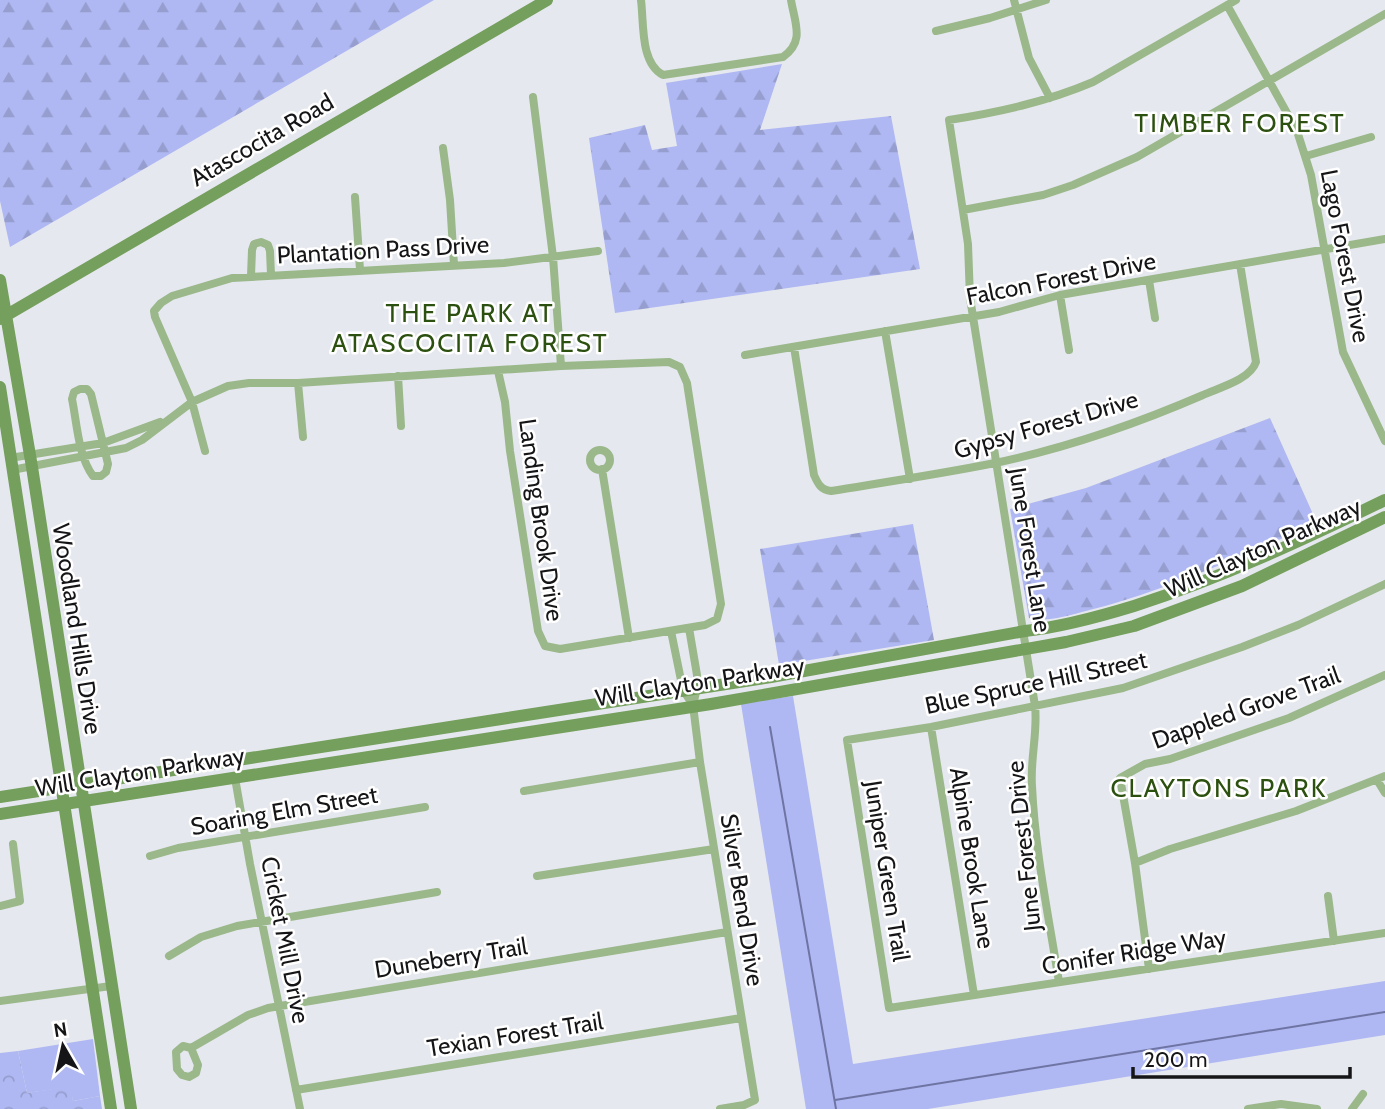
<svg xmlns="http://www.w3.org/2000/svg" width="1385" height="1109" font-family="Cabin,sans-serif">
<defs>
<pattern id="forest-firs" width="22" height="20" patternUnits="userSpaceOnUse" patternTransform="scale(1.75)"><rect width="22" height="20" fill="#afb8f2"/><path d="M5 1l3.5 6h-7zM16 11l3.5 6h-7z" fill="#969dcf"/></pattern>
<pattern id="park-crowns" width="20" height="18" patternUnits="userSpaceOnUse" patternTransform="scale(1.75)"><rect width="20" height="18" fill="#afb8f2"/><path d="M2 6a3 3 0 1 1 6 0M12 15a3 3 0 1 1 6 0" fill="none" stroke="#969dcf"/></pattern>
</defs>
<rect width="100%" height="100%" fill="#e6e8ef"/>
<path fill="#afb8f2" d="M 793,696 L 853,1064 L 1385,981 L 1385,1035 L 928,1109 L 806,1109 L 741,704 Z
M 93,1039 L 100,1096 L 73,1101 L 70,1087 L 27,1093 L 18,1051 Z"/>
<path fill="url(#forest-firs)" d="M 0,0 L 434,0 L 10,247 L 0,201 Z
M 782,64 L 760,130 L 891,116 L 920,269 L 615,313 L 589,138 L 645,125 L 652,150 L 677,146 L 666,83 Z
M 1270,418 L 1317,523 C 1244,555 1159,594 1082,612 C 1063,617 1048,622 1029,618 L 1010,509 L 1086,488 Z
M 913,524 L 934,640 L 779,665 L 760,549 Z"/>
<path fill="url(#park-crowns)" d="M 18,1051 L 27,1093 L 71,1086 L 73,1101 L 100,1096 L 102,1109 L 0,1109 L 0,1053 Z"/>
<g fill="none" stroke-linecap="round" stroke-linejoin="round">
<path stroke="#6e74a3" stroke-width="2" d="M 770,727 L 836,1109
M 835,1100 L 1385,1012"/>
<path stroke="#9bb88b" stroke-width="8" d="M 641,0 C 644,23 640,63 663,75 L 783,57 C 805,41 795,24 791,0
M 1014,0 L 1029,58 L 1050,98
M 1227,5 L 1297,131 L 1311,175 L 1343,352 L 1385,441
M 936,31 L 990,18 L 1046,0
M 533,97 L 553,257 L 561,366
M 443,148 L 450,200 L 454,265
M 1306,156 L 1371,137
M 355,197 L 360,270
M 963,210 L 1043,195 L 1073,185 L 1137,157 L 1385,14
M 251,276 L 252,250 L 254,244 L 261,242 L 268,245 L 270,251 L 271,275
M 1149,280 L 1155,318
M 1060,295 L 1069,350
M 885,331 L 910,479
M 794,347 L 814,475 C 818,484 821,490 831,491 C 886,482 940,474 995,463 C 1066,448 1136,424 1203,395 C 1218,388 1250,380 1256,362 L 1240,264
M 745,355 L 999,312 L 1060,295 L 1385,239
M 398,376 L 401,426
M 298,383 L 303,437
M 80,389 L 87,389 L 91,394 L 108,464 L 106,472 L 101,476 L 93,476 C 78,456 77,423 72,399 L 74,392 Z
M590 460a10 10 0 1 1 20 0a10 10 0 1 1-20 0Z
M 205,451 L 192,402 L 155,317 L 154,311 L 161,303 L 172,296 L 232,278 L 504,263 L 598,251
M 10,458 L 103,443 L 160,422
M 602,469 L 629,638
M 12,470 L 126,448 L 142,440 L 192,402 L 228,386 L 249,383 L 298,383 L 561,366 L 669,362 L 680,367 L 687,383 L 721,604 L 717,619 L 705,625 L 560,649 L 545,646 L 538,631 L 510,451 L 505,402 L 498,371
M 1385,584 L 1298,625 L 1242,647 L 1123,688 L 931,727 L 847,740 L 889,1008 L 1385,933
M 689,628 L 697,675 L 697,688 L 693,705 L 700,762 L 755,1100 L 744,1105 L 720,1109
M 671,631 L 683,690 L 693,705
M 931,727 L 974,995
M 235,778 L 250,864 L 300,1109
M 1377,780 L 1385,793
M 524,791 L 700,762
M 150,856 L 178,848 L 425,807
M 1135,863 L 1170,849 L 1296,811 L 1385,776
M 537,876 L 714,849
M 1328,896 L 1334,941
M 0,906 L 20,901 L 13,844
M 169,956 L 201,937 L 237,926 L 437,892
M 1149,969 L 1135,863 L 1120,778 L 1145,764 L 1170,759 L 1289,718 L 1385,675
M 1059,982 C 1049,918 1035,852 1032,786 C 1030,759 1038,732 1035,706 L 970,298 L 968,244 L 949,120 C 999,112 1046,102 1093,82 L 1236,0
M 0,1001 L 111,986
M 183,1046 L 191,1048 L 198,1065 L 196,1073 L 189,1077 L 182,1075 L 177,1069 L 176,1052 Z
M 191,1048 L 248,1015 L 268,1008 L 727,932
M 296,1090 L 741,1018
M 1248,1109 L 1281,1104 L 1317,1109
M 1352,1109 L 1363,1094"/>
<path stroke="#749f5c" stroke-width="12" d="M 0,280 L 32,467 L 131,1109
M 0,319 L 547,0
M 0,387 L 111,1109
M 0,797 L 771,677 L 1025,631 C 1062,627 1098,617 1134,606 C 1221,578 1303,540 1385,500
M 0,814 L 711,704 L 1066,642 L 1134,626 L 1242,586 L 1385,517"/>
</g>
<g text-anchor="middle" stroke-width="5" stroke-linejoin="round" paint-order="stroke">
<g font-size="24" fill="#151518" stroke="#fff">
<text transform="translate(262 140) rotate(-30)" y="8">Atascocita Road</text>
<text transform="translate(383 250) rotate(-3)" y="8">Plantation Pass Drive</text>
<text transform="translate(1345 256) rotate(79)" y="8">Lago Forest Drive</text>
<text transform="translate(1061 279) rotate(-11)" y="8">Falcon Forest Drive</text>
<text transform="translate(1046 425) rotate(-16)" y="8">Gypsy Forest Drive</text>
<text transform="translate(541 520) rotate(82)" y="8">Landing Brook Drive</text>
<text transform="translate(1263 548) rotate(-24)" y="8">Will Clayton Parkway</text>
<text transform="translate(1030 550) rotate(81)" y="8">June Forest Lane</text>
<text transform="translate(77 629) rotate(81)" y="8">Woodland Hills Drive</text>
<text transform="translate(700 682) rotate(-9)" y="8">Will Clayton Parkway</text>
<text transform="translate(1036 683) rotate(-12)" y="8">Blue Spruce Hill Street</text>
<text transform="translate(1246 708) rotate(-20)" y="8">Dappled Grove Trail</text>
<text transform="translate(140 772) rotate(-9)" y="8">Will Clayton Parkway</text>
<text transform="translate(284 811) rotate(-10)" y="8">Soaring Elm Street</text>
<text transform="translate(1024 846) rotate(-96)" y="8">June Forest Drive</text>
<text transform="translate(972 858) rotate(81)" y="8">Alpine Brook Lane</text>
<text transform="translate(887 871) rotate(81)" y="8">Juniper Green Trail</text>
<text transform="translate(742 900) rotate(81)" y="8">Silver Bend Drive</text>
<text transform="translate(285 940) rotate(79)" y="8">Cricket Mill Drive</text>
<text transform="translate(1134 952) rotate(-9)" y="8">Conifer Ridge Way</text>
<text transform="translate(451 958) rotate(-9)" y="8">Duneberry Trail</text>
<text transform="translate(515 1035) rotate(-9)" y="8">Texian Forest Trail</text>
</g>
<g font-size="26" letter-spacing="2" fill="#2c5010" stroke="#fff">
<text x="1240" y="132">TIMBER FOREST</text>
<text x="470" y="322">THE PARK AT<tspan x="470" dy="30">ATASCOCITA FOREST</tspan></text>
<text x="1219" y="797">CLAYTONS PARK</text>
</g>
</g>
<g transform="translate(63 1046) rotate(351)" stroke="#ffffff" stroke-width="5" paint-order="stroke">
<path d="M0-5L12 26L0 18L-12 26Z" fill="#151518"/>
<text y="-10" font-size="19" font-weight="bold" text-anchor="middle" fill="#151518">N</text>
</g>
<path d="M1133 1067v10h217v-10" fill="none" stroke="#151518" stroke-width="3.5"/>
<text x="1144" y="1067" font-size="21" fill="#151518" stroke="#ffffff" stroke-width="5" paint-order="stroke">200 m</text>
</svg>
